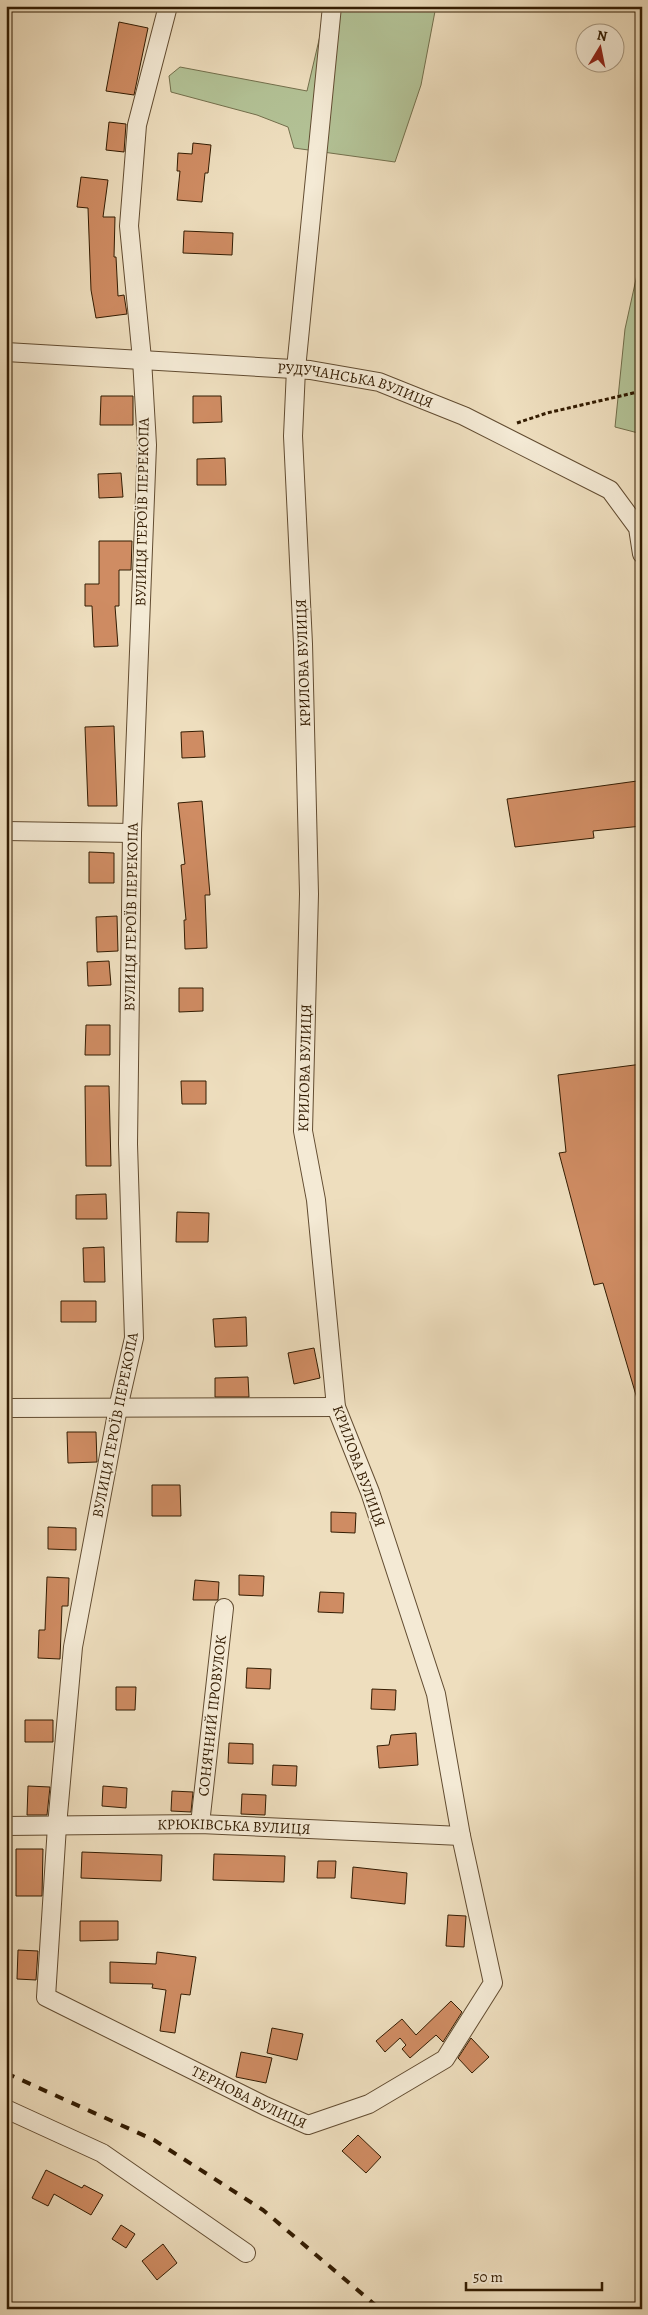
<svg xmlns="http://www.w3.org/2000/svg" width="648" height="2315" font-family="Alegreya,serif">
<rect width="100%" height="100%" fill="#eedebe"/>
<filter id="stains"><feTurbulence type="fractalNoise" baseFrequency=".004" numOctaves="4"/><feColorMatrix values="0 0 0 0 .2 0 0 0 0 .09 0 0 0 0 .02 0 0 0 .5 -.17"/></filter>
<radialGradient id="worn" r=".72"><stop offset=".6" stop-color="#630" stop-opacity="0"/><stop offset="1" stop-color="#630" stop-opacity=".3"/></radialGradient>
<path fill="#b3c296" stroke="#736f4c" d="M 327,6 L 436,6 L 421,85 L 395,162 L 294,148 L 288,127 L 257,115 L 171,92 L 169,76 L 180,67 L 307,91 Z
M 642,252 L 642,434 L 615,427 L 625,329 Z"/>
<path fill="#cf8c63" stroke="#331c02" d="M 119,22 L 148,28 L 134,95 L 106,91 Z
M 109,122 L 126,124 L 124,152 L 106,150 Z
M 193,143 L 211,145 L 208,173 L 205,173 L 202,202 L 177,200 L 180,171 L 177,171 L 178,153 L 192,154 Z
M 81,177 L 108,180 L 103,217 L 115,217 L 114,257 L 116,257 L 118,296 L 124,295 L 127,314 L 96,318 L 91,290 L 88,208 L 77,207 Z
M 184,231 L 233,233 L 232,255 L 183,253 Z
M 101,396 L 133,396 L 133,425 L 100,425 Z
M 193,396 L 221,396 L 222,422 L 193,423 Z
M 225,458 L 226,485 L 197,485 L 197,459 Z
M 121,473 L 123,497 L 99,498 L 98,474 Z
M 99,541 L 132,541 L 131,570 L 119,570 L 119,606 L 115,606 L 118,646 L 94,647 L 92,606 L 85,606 L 85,584 L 99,584 Z
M 114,726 L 117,806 L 88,806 L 85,727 Z
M 203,731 L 205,757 L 182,758 L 181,732 Z
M 637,781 L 642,826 L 593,831 L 594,838 L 515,847 L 507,799 Z
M 202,801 L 210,895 L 205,895 L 207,948 L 185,949 L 184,920 L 186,920 L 181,865 L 185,864 L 178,803 Z
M 89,852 L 114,853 L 114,883 L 89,883 Z
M 117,916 L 118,951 L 97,952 L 96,917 Z
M 109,961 L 111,985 L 88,986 L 87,962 Z
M 179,988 L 203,988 L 203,1011 L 179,1012 Z
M 86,1025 L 110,1025 L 110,1055 L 85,1055 Z
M 642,1064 L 642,1401 L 638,1402 L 603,1283 L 594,1285 L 559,1153 L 566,1152 L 558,1075 Z
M 181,1081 L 206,1081 L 206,1104 L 182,1104 Z
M 85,1086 L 109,1086 L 111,1166 L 86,1166 Z
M 106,1194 L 107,1219 L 76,1219 L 76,1195 Z
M 177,1212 L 209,1213 L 208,1242 L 176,1242 Z
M 104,1247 L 105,1282 L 84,1282 L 83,1248 Z
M 61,1301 L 96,1301 L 96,1322 L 61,1322 Z
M 246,1317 L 247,1346 L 215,1347 L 213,1319 Z
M 314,1348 L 320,1378 L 294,1384 L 288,1353 Z
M 248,1377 L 249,1397 L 215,1397 L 215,1378 Z
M 67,1432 L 96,1432 L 97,1462 L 68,1463 Z
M 152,1485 L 180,1485 L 181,1516 L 152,1516 Z
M 331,1512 L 356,1513 L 355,1533 L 331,1532 Z
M 48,1527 L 76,1528 L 76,1550 L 48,1549 Z
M 239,1575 L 264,1576 L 263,1596 L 239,1595 Z
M 47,1577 L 69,1578 L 68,1606 L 62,1606 L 60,1659 L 38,1658 L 39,1630 L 45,1630 Z
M 195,1580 L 219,1582 L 218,1600 L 193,1600 Z
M 320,1592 L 344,1593 L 343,1613 L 318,1612 Z
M 247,1668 L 271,1669 L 270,1689 L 246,1688 Z
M 116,1687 L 136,1687 L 135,1710 L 116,1710 Z
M 372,1689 L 396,1690 L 395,1710 L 371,1709 Z
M 25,1720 L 53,1720 L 53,1742 L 25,1742 Z
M 416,1733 L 418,1765 L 379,1768 L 377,1746 L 389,1745 L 391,1735 Z
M 229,1743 L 253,1744 L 253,1764 L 228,1763 Z
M 273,1765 L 297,1766 L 296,1786 L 272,1785 Z
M 28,1786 L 50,1787 L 47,1815 L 27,1815 Z
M 103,1786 L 127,1788 L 126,1808 L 102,1806 Z
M 172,1791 L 193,1792 L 191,1812 L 171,1811 Z
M 242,1794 L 266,1795 L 265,1815 L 241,1814 Z
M 16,1849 L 43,1849 L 42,1896 L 16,1896 Z
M 82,1852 L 162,1855 L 161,1881 L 81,1878 Z
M 214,1854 L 285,1856 L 284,1882 L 213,1880 Z
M 318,1861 L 336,1861 L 335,1878 L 317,1878 Z
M 353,1867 L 407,1873 L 405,1904 L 351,1898 Z
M 448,1915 L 466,1916 L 464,1947 L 446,1946 Z
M 80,1921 L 118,1921 L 118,1940 L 80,1941 Z
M 18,1950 L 38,1951 L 36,1980 L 17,1979 Z
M 157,1952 L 196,1957 L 190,1995 L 181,1994 L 175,2033 L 160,2031 L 166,1990 L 152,1988 L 153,1984 L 110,1983 L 110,1962 L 156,1964 Z
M 451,2001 L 462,2012 L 443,2042 L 436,2035 L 410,2058 L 402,2049 L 406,2045 L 400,2038 L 385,2052 L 376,2041 L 402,2019 L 416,2035 Z
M 272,2028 L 303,2034 L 297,2060 L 267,2053 Z
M 471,2038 L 489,2057 L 472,2073 L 458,2058 Z
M 241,2052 L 272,2058 L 266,2083 L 236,2077 Z
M 358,2135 L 381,2157 L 366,2173 L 342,2151 Z
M 46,2170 L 82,2188 L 84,2185 L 103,2195 L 91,2215 L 54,2194 L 48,2206 L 32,2198 Z
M 121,2225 L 135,2234 L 126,2248 L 112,2239 Z
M 163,2244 L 177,2263 L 157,2280 L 142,2261 Z"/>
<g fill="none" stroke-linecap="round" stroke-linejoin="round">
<g stroke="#624c31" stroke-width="20">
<g id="minor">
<path id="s1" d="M 168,6 L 137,125 L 129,226 L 142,359 L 147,445 L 132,833 L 128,1144 L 134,1338 L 118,1408 L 73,1647 L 57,1826 L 46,1997 L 265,2106 L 308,2125 L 369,2104 L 445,2059 L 493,1983 L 461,1836 L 436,1694 L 370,1492 L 336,1407 L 316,1200 L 303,1131 L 309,894 L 303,644 L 293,436 L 296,369 L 332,6"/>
<path id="s2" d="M 6,352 L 310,370 L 379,382 L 464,416 L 610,490 L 638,528 L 642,554"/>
<path d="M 6,831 L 132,833"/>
<path d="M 6,1408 L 336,1407"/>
<path id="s3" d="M 200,1824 L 224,1608"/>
<path id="s4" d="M 6,1826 L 200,1824 L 461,1836"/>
<path d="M 6,2109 L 102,2153 L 246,2253"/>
</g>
</g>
<path stroke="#331c02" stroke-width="3" stroke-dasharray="4 2.5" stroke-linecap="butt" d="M 517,423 L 547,413 L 642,391"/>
<use href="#minor" stroke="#f4ead5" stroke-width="18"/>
<path stroke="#331c02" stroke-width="4" stroke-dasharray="9 9" stroke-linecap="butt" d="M 6,2073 L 154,2140 L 263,2210 L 380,2309"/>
</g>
<g text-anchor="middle" stroke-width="4" stroke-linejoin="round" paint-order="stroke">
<g font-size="15" fill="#331c02" stroke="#f4ead5">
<text dy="5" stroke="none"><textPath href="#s2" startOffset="352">РУДУЧАНСЬКА ВУЛИЦЯ</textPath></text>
<text transform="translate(142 512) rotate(-89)" y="5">ВУЛИЦЯ ГЕРОЇВ ПЕРЕКОПА</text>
<text transform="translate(303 663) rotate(-92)" y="5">КРИЛОВА ВУЛИЦЯ</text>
<text transform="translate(131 917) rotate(-89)" y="5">ВУЛИЦЯ ГЕРОЇВ ПЕРЕКОПА</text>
<text dy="5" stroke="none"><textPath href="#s1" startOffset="3478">КРИЛОВА ВУЛИЦЯ</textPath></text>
<text transform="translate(115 1425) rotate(-79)" y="5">ВУЛИЦЯ ГЕРОЇВ ПЕРЕКОПА</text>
<text transform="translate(359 1466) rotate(70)" y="5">КРИЛОВА ВУЛИЦЯ</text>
<text dy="5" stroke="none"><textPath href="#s3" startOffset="109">СОНЯЧНИЙ ПРОВУЛОК</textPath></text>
<text dy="5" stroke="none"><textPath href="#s4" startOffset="228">КРЮКІВСЬКА ВУЛИЦЯ</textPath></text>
<text dy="5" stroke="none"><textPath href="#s1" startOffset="2230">ТЕРНОВА ВУЛИЦЯ</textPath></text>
</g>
</g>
<rect width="648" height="2315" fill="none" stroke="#eedebe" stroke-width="25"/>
<rect x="8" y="8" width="633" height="2300" fill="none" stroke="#331c02" stroke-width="2.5"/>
<rect x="12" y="12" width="623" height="2290" fill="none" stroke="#331c02"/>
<g transform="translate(600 48) rotate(10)"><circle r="24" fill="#f4ead5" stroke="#a79881"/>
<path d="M0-4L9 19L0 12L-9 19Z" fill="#8f2418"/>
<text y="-8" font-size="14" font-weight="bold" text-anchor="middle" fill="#331c02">N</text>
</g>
<path d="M466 2282v8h136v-8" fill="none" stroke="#331c02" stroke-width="2.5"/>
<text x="473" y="2282" font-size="15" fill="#331c02" stroke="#f4ead5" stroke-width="4" paint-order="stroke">50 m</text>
<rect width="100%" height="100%" filter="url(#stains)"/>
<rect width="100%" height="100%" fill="url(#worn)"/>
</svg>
